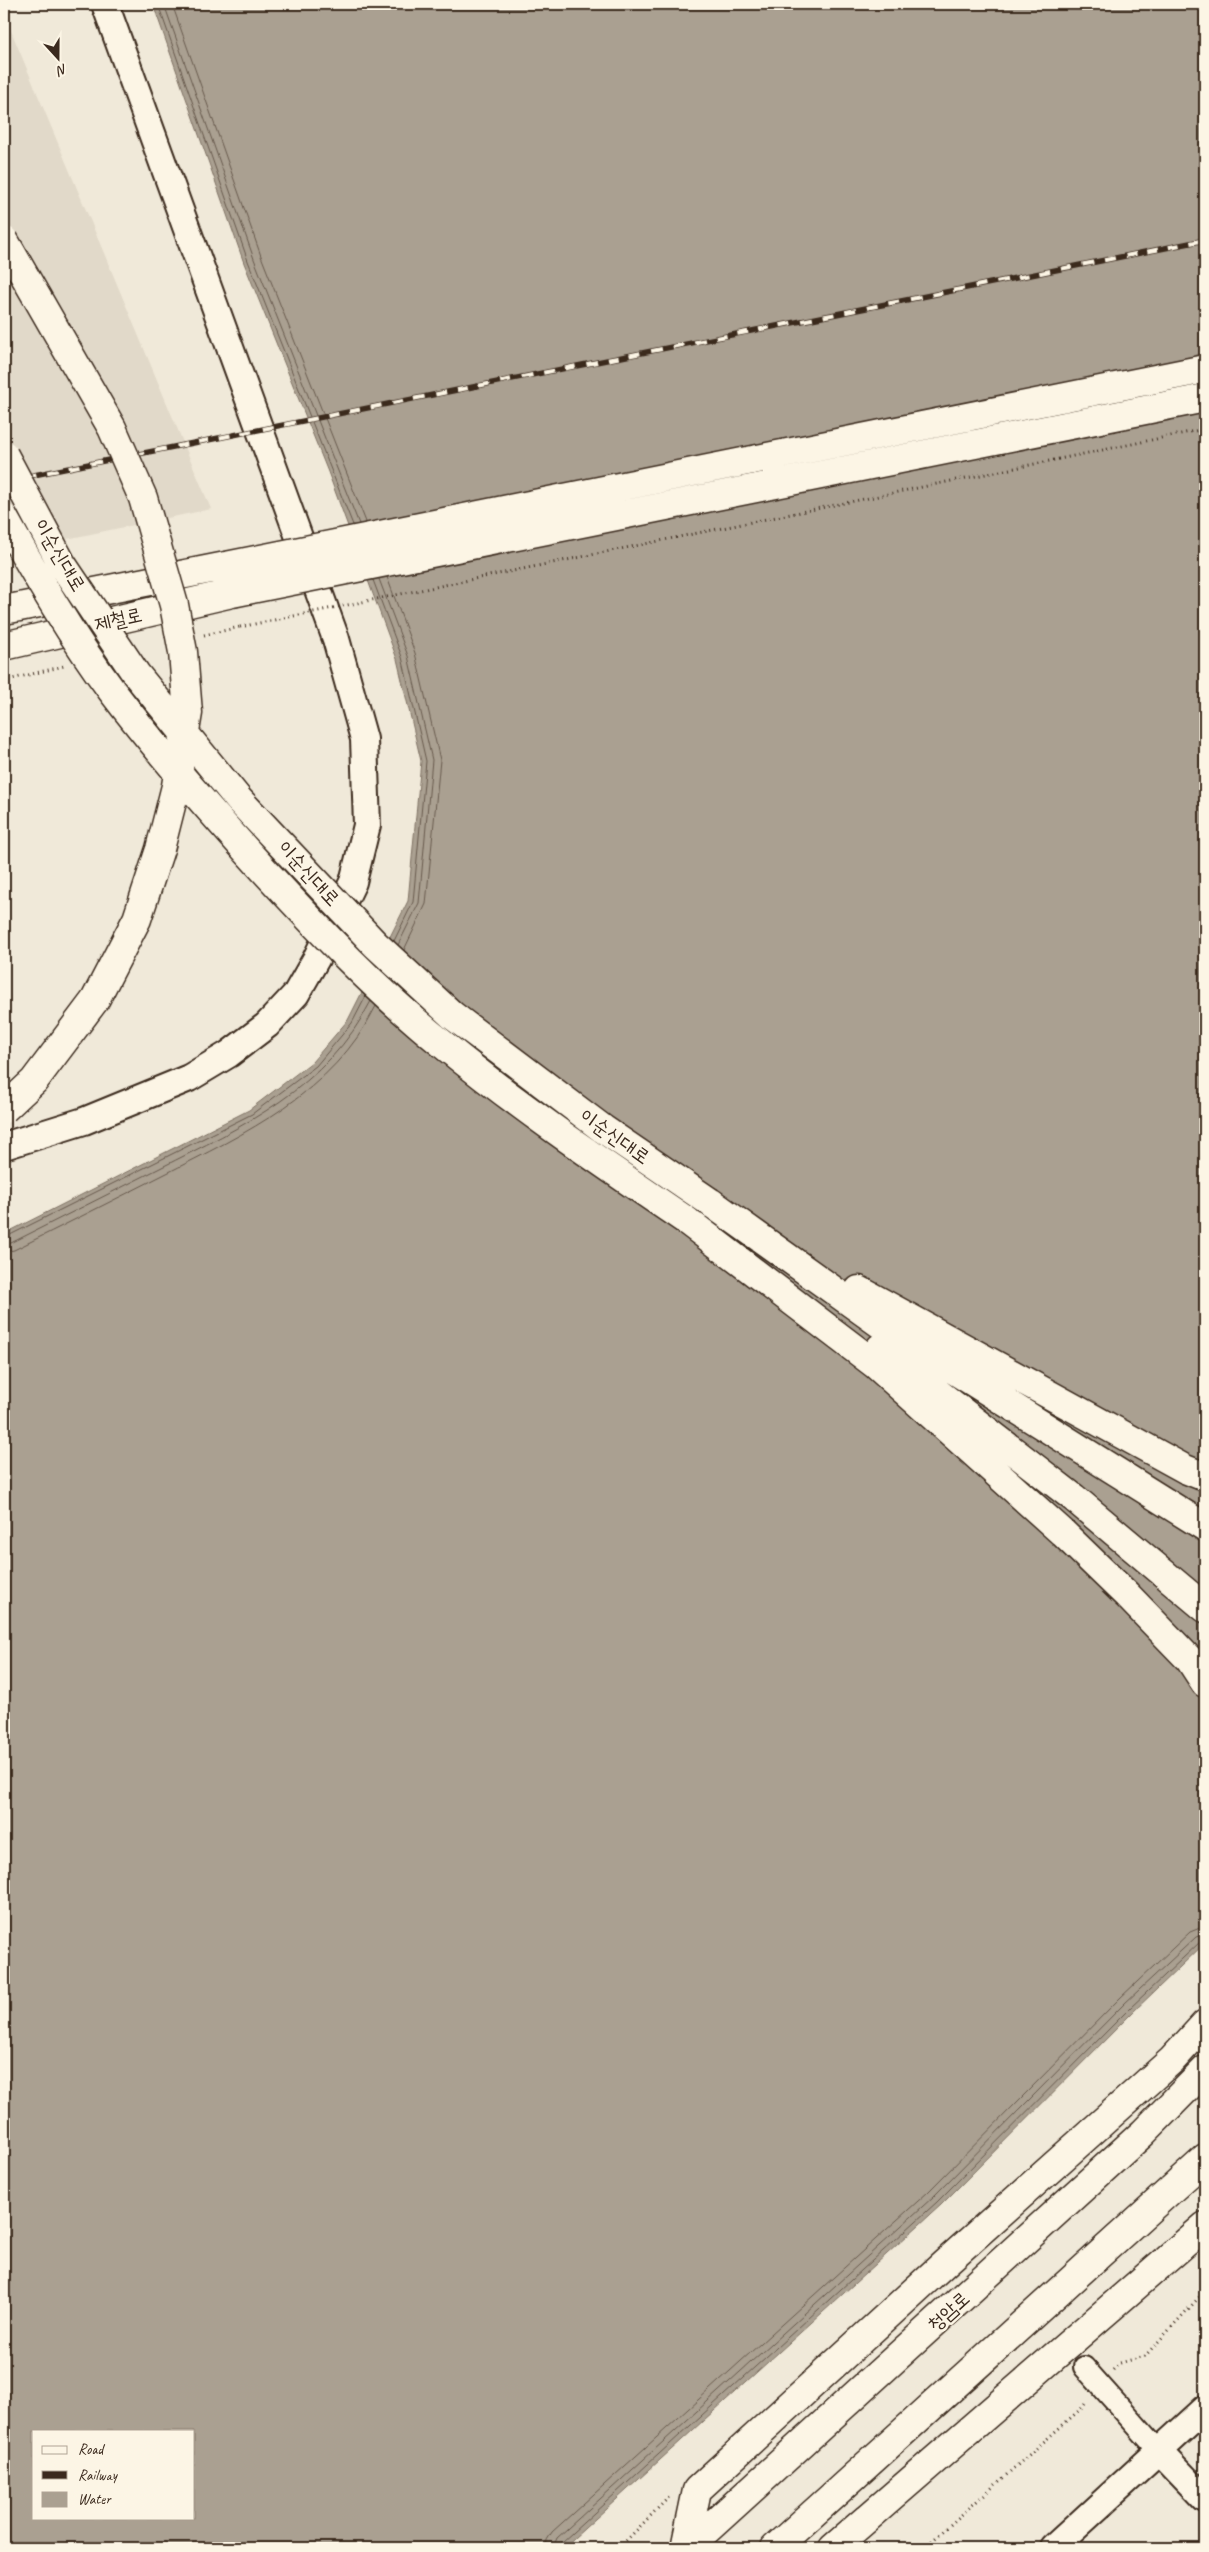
<svg xmlns="http://www.w3.org/2000/svg" width="1209" height="2552" font-family="Caveat,'Poor Story',sans-serif">
<rect width="100%" height="100%" fill="#f0e9d9"/>
<filter id="ink" filterUnits="userSpaceOnUse"><feTurbulence type="fractalNoise" baseFrequency=".02" numOctaves="2"/><feDisplacementMap in="SourceGraphic" scale="10" xChannelSelector="R" yChannelSelector="G"/><feConvolveMatrix kernelMatrix="1 2 1 2 8 2 1 2 1" color-interpolation-filters="sRGB"/></filter>
<g filter="url(#ink)">
<path fill="#e1d9c9" d="M 4,14 L 211,509 L 4,552 Z"/>
<path fill="#aaa091" stroke="#7e7163" fill-rule="evenodd" d="M 153,4 L 1205,4 L 1205,1943 L 1133,2012 L 941,2205 L 563,2548 L 4,2548 L 4,1234 L 249,1110 L 312,1062 L 348,1020 L 408,901 L 421,761 L 397,659 L 328,472 L 244,263 ZM 34,2431 L 194,2431 L 194,2518 L 34,2518 Z"/>
<g fill="none" stroke-linecap="round" stroke-linejoin="round">
<path stroke="#67594c" stroke-width="1" d="M 158,4 L 248,261 L 353,525
M 164,4 L 254,259 L 359,524
M 172,4 L 261,256 L 366,522
M 387,577 L 415,653 L 440,760 L 426,904 L 404,950
M 379,579 L 408,656 L 432,760 L 419,903 L 398,945
M 373,580 L 402,657 L 426,761 L 413,902 L 394,941
M 4,1238 L 252,1114 L 316,1066 L 352,1023 L 366,996
M 4,1244 L 11,1243 C 61,1218 110,1193 160,1168 C 243,1126 327,1088 371,1001
M 4,1252 L 14,1250 C 64,1225 114,1200 163,1175 C 246,1133 333,1093 376,1006
M 546,2548 L 547,2540 L 552,2532 L 928,2192 L 1120,1998 L 1190,1932 L 1205,1926
M 553,2548 L 557,2538 L 933,2197 L 1125,2003 L 1196,1937 L 1205,1934
M 560,2548 L 562,2542 L 937,2202 L 1130,2008 L 1200,1942 L 1205,1940"/>
<g stroke="#3b2a1e" stroke-width="24">
<path id="pedestrian" d="M 1084,2367 L 1159,2451"/>
</g>
<g stroke="#3b2a1e" stroke-width="30">
<path id="minor" d="M 4,1146 L 84,1121 L 189,1078 L 229,1054 L 267,1025 L 296,994 L 316,959 L 353,882 L 367,825 L 364,739 L 336,639 L 105,4
M 1159,2451 L 1205,2499
M 1053,2548 L 1205,2409"/>
</g>
<g stroke="#3b2a1e" stroke-width="31">
<path id="secondary" d="M 4,610 L 226,566
M 4,646 L 232,593
M 687,2548 L 1143,2133 L 1205,2070
M 775,2548 L 1205,2159"/>
</g>
<g stroke="#3b2a1e" stroke-width="31">
<path id="trunk" d="M 710,1202 L 882,1325 L 1205,1527
M 687,1221 L 876,1365 L 1063,1533 L 1127,1595 L 1190,1660 L 1205,1683
M 859,1290 L 1185,1469 L 1205,1477
M 880,1348 L 1074,1498 L 1205,1608
M 685,2548 L 697,2490 L 945,2263 L 1172,2060 L 1205,2024
M 833,2548 L 1205,2226"/>
</g>
<path stroke="#3b2a1e" stroke-width="3" stroke-dasharray="1 4" stroke-linecap="butt" d="M 204,635 L 240,627
M 4,681 L 64,666
M 1113,2370 L 1120,2363 L 1145,2356 L 1205,2291
M 619,2548 L 669,2497
M 924,2548 L 1083,2407 L 1087,2401"/>
<use href="#pedestrian" stroke="#fcf5e5" stroke-width="20"/>
<use href="#minor" stroke="#fcf5e5" stroke-width="26"/>
<use href="#secondary" stroke="#fcf5e5" stroke-width="28"/>
<use href="#trunk" stroke="#fcf5e5" stroke-width="28"/>
<g stroke="#3b2a1e" stroke-width="5.5">
<path id="rail" d="M 4,481 L 1205,240"/>
</g>
<use href="#rail" stroke="#fcf5e5" stroke-width="4" stroke-dasharray="11" stroke-linecap="butt"/>
<g stroke="#3b2a1e" stroke-width="31" stroke-linecap="butt">
<path id="secondary-bridge" d="M 226,566 L 1205,369
M 232,593 L 1205,398"/>
</g>
<g stroke="#3b2a1e" stroke-width="31" stroke-linecap="butt">
<path id="trunk-bridge" d="M 4,240 L 112,428 L 143,498 L 174,605 L 183,652 L 188,713 L 176,786 L 160,849 L 137,919 L 95,1000 L 34,1081 L 4,1109
M 4,455 L 62,564 L 136,674 L 239,800 L 375,944 L 452,1015 L 603,1129 L 710,1202
M 4,518 C 37,577 71,636 112,691 C 159,753 211,812 263,869 C 320,931 379,993 445,1046 C 522,1109 605,1165 687,1221"/>
</g>
<path stroke="#3b2a1e" stroke-width="3" stroke-dasharray="1 4" stroke-linecap="butt" d="M 240,627 L 1205,429"/>
<use href="#secondary-bridge" stroke="#fcf5e5" stroke-width="28"/>
<use href="#trunk-bridge" stroke="#fcf5e5" stroke-width="28"/>
</g>
</g>
<g text-anchor="middle" stroke-width="5" stroke-linejoin="round" paint-order="stroke">
<g font-size="20" fill="#3b2a1e" stroke="#fcf5e5">
<text transform="translate(60 555) rotate(59)" y="7">이순신대로</text>
<text transform="translate(118 619) rotate(-13)" y="7">제철로</text>
<text transform="translate(309 873) rotate(47)" y="7">이순신대로</text>
<text transform="translate(615 1136) rotate(35)" y="7">이순신대로</text>
<text transform="translate(948 2311) rotate(-42)" y="7">청암로</text>
</g>
</g>
<rect width="1209" height="2552" fill="none" stroke="#fcf5e5" stroke-width="20"/>
<rect x="10" y="10" width="1189" height="2532" fill="none" stroke="#3b2a1e" stroke-width="2" filter="url(#ink)"/>
<rect x="32" y="2430" width="162" height="90" fill="#fcf5e5" stroke="#afa495"/>
<rect x="42" y="2446" width="25" height="8" fill="#fcf5e5" stroke="#afa495"/>
<text x="78" y="2454" font-size="15" fill="#3b2a1e">Road</text>
<rect x="42" y="2471" width="25" height="8" fill="#3b2a1e" stroke="#afa495"/>
<text x="78" y="2480" font-size="15" fill="#3b2a1e">Railway</text>
<rect x="42" y="2492" width="25" height="15" fill="#aaa091" stroke="#afa495"/>
<text x="78" y="2504" font-size="15" fill="#3b2a1e">Water</text>
<g transform="translate(58 58) rotate(159)" stroke="#fcf5e5" stroke-width="4" paint-order="stroke">
<path d="M0-4L9 19L0 12L-9 19Z" fill="#3b2a1e"/>
<text y="-8" font-size="14" font-weight="bold" text-anchor="middle" fill="#3b2a1e">N</text>
</g>
</svg>
